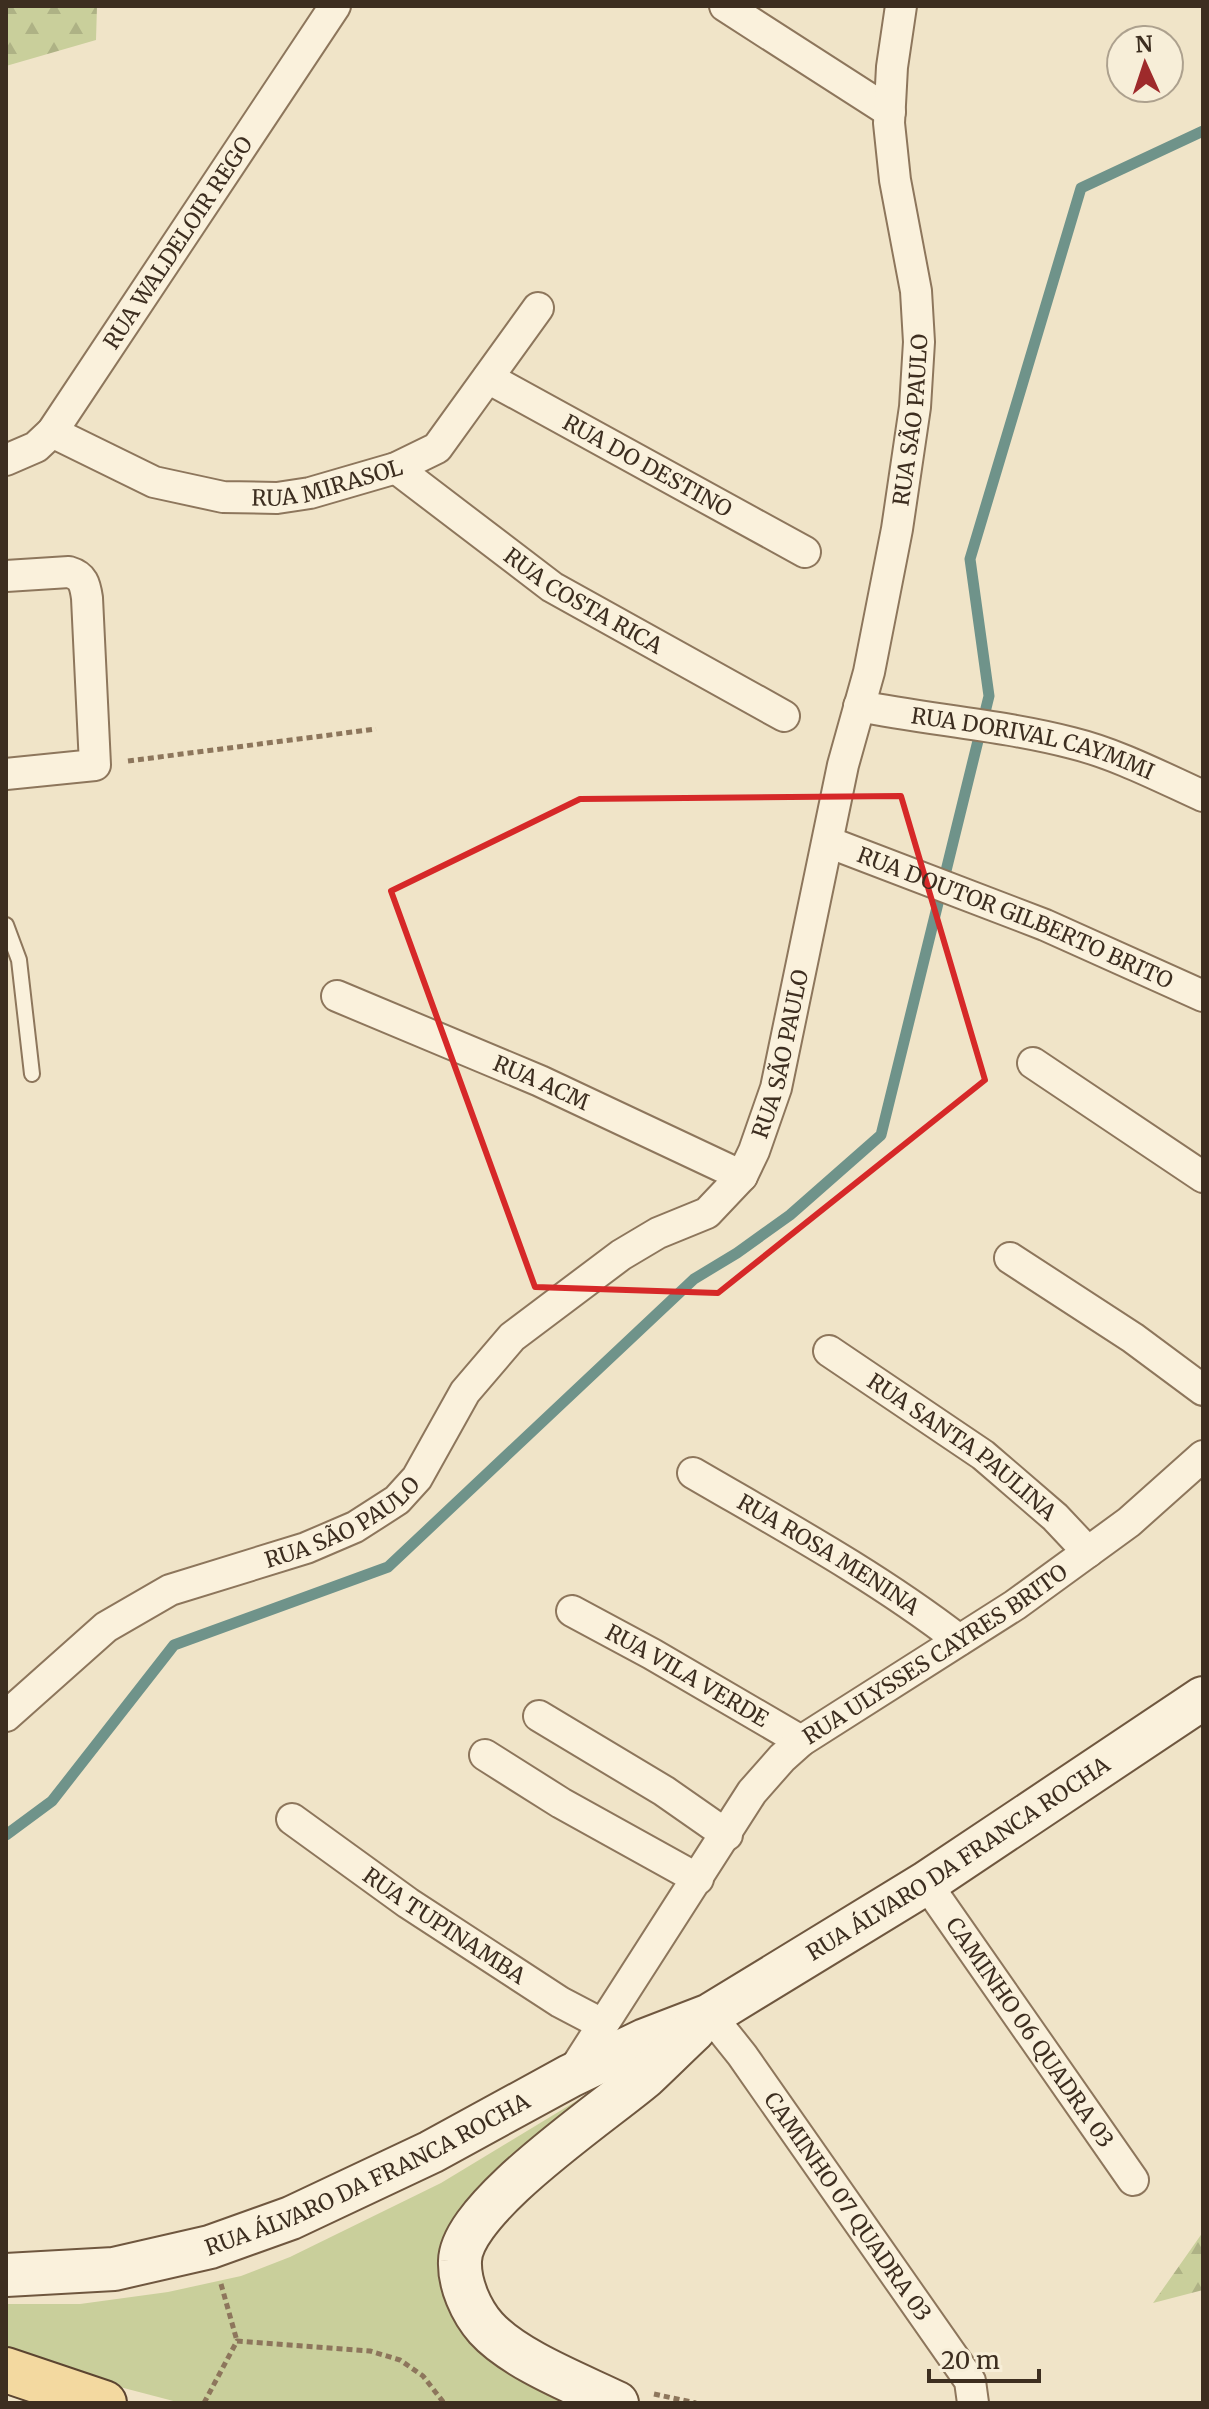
<svg xmlns="http://www.w3.org/2000/svg" width="1209" height="2409" font-family="Merriweather,serif">
<defs>
<pattern id="forest-firs" width="22" height="20" patternUnits="userSpaceOnUse" patternTransform="scale(2)"><rect width="22" height="20" fill="#c9cf9b"/><path d="M5 1l3.5 6h-7zM16 11l3.5 6h-7z" fill="#aeb285"/></pattern>
</defs>
<rect width="100%" height="100%" fill="#f0e4c8"/>
<path fill="#c9cf9b" d="M 583,2097 L 590,2109 L 498,2184 L 442,2246 L 441,2282 L 460,2327 L 569,2403 L 181,2403 L 97,2381 L 6,2347 L 6,2304 L 80,2304 L 168,2292 L 241,2276 L 290,2257 L 441,2183 Z"/>
<path fill="url(#forest-firs)" d="M 6,6 L 97,6 L 96,40 L 6,66 Z
M 1203,2232 L 1203,2290 L 1153,2303 Z"/>
<g fill="none" stroke-linecap="round" stroke-linejoin="round">
<path stroke="#6f938a" stroke-width="11" d="M 6,1835 L 52,1801 L 174,1645 L 388,1567 L 694,1279 L 737,1253 L 790,1215 L 881,1135 L 989,696 L 970,559 L 1081,188 L 1203,131"/>
<g stroke="#8d765c" stroke-width="18">
<path id="service" d="M 6,925 L 19,960 L 32,1074"/>
</g>
<g stroke="#8d765c" stroke-width="34">
<g id="minor">
<path d="M 725,6 L 890,112"/>
<path id="s1" d="M 488,378 L 805,552"/>
<path id="s2" d="M 52,432 L 154,482 L 223,497 L 277,498 L 310,493 L 396,468 L 437,448 L 538,308"/>
<path id="s3" d="M 6,460 L 36,447 L 52,432 L 335,6"/>
<path id="s4" d="M 396,468 L 552,587 L 784,716"/>
<path d="M 6,576 L 69,572 C 83,576 85,584 87,598 L 95,765 L 6,774"/>
<path id="s5" d="M 859,706 C 930,720 1002,725 1072,743 C 1117,754 1161,777 1203,796"/>
<path id="s6" d="M 828,842 L 1045,925 L 1203,996"/>
<path id="s7" d="M 337,996 L 540,1081 L 742,1176"/>
<path d="M 1033,1063 L 1203,1177"/>
<path d="M 1010,1258 L 1133,1338 L 1203,1390"/>
<path id="s8" d="M 829,1351 L 983,1455 L 1055,1517 L 1088,1552"/>
<path id="s9" d="M 693,1473 C 784,1526 876,1576 959,1640"/>
<path id="s10" d="M 572,1611 L 652,1654 L 801,1741"/>
<path id="s11" d="M 6,1716 L 106,1627 L 170,1590 L 306,1548 L 355,1527 L 397,1500 L 417,1478 L 465,1392 L 512,1337 L 621,1255 L 658,1233 L 707,1213 L 742,1176 L 754,1151 L 776,1088 L 843,765 L 869,672 L 897,529 L 915,407 L 919,342 L 916,291 L 895,180 L 889,123 L 892,67 L 901,6"/>
<path d="M 539,1716 L 664,1791 L 727,1835"/>
<path d="M 485,1755 L 561,1803 L 698,1879"/>
<path id="s12" d="M 292,1819 L 408,1903 L 560,2002 L 602,2024"/>
<path id="s13" d="M 926,1883 L 1133,2180"/>
<path id="s14" d="M 710,2015 L 742,2055 L 970,2381 L 973,2403"/>
<path id="s15" d="M 570,2076 L 752,1792 L 782,1758 L 801,1741 L 1015,1605 L 1129,1522 L 1203,1456"/>
</g>
</g>
<g stroke="#6f573f" stroke-width="46">
<g id="secondary">
<path id="s16" d="M 6,2275 L 114,2269 L 210,2247 L 291,2218 L 431,2152 L 570,2076 L 645,2040 L 710,2015 L 926,1883 L 1203,1698"/>
<path d="M 617,2403 C 578,2384 515,2360 486,2328 C 471,2311 459,2284 460,2261 C 461,2207 604,2112 646,2076 C 662,2061 678,2045 694,2030"/>
</g>
</g>
<g stroke="#5b4430" stroke-width="48">
<path id="primary" d="M 6,2370 L 104,2403"/>
</g>
<path stroke="#8d765c" stroke-width="5" stroke-dasharray="6 4" stroke-linecap="butt" d="M 128,761 L 376,729
M 221,2284 L 237,2341
M 654,2394 L 696,2403
M 204,2403 L 237,2341 L 370,2351 L 400,2360 L 423,2376 L 444,2403"/>
<use href="#service" stroke="#faf1dc" stroke-width="14"/>
<use href="#minor" stroke="#faf1dc" stroke-width="30"/>
<use href="#secondary" stroke="#faf1dc" stroke-width="42"/>
<use href="#primary" stroke="#f3d9a0" stroke-width="44"/>
</g>
<path fill="none" stroke="#d62828" stroke-width="6" stroke-linejoin="round" d="M 901,796 L 985,1080 L 718,1293 L 535,1287 L 391,891 L 580,799 Z"/>
<g text-anchor="middle" stroke-width="8" stroke-linejoin="round" paint-order="stroke">
<g font-size="22" fill="#3d2e20" stroke="#f7eed8">
<text dy="8" stroke="none"><textPath href="#s3" startOffset="282">RUA WALDELOIR REGO</textPath></text>
<text dy="8" stroke="none"><textPath href="#s11" startOffset="1714">RUA SÃO PAULO</textPath></text>
<text dy="8" stroke="none"><textPath href="#s1" startOffset="182">RUA DO DESTINO</textPath></text>
<text dy="8" stroke="none"><textPath href="#s2" startOffset="290">RUA MIRASOL</textPath></text>
<text dy="8" stroke="none"><textPath href="#s4" startOffset="230">RUA COSTA RICA</textPath></text>
<text dy="8" stroke="none"><textPath href="#s5" startOffset="178">RUA DORIVAL CAYMMI</textPath></text>
<text dy="8" stroke="none"><textPath href="#s6" startOffset="202">RUA DOUTOR GILBERTO BRITO</textPath></text>
<text dy="8" stroke="none"><textPath href="#s11" startOffset="1066">RUA SÃO PAULO</textPath></text>
<text dy="8" stroke="none"><textPath href="#s7" startOffset="222">RUA ACM</textPath></text>
<text dy="8" stroke="none"><textPath href="#s8" startOffset="164">RUA SANTA PAULINA</textPath></text>
<text dy="8" stroke="none"><textPath href="#s11" startOffset="394">RUA SÃO PAULO</textPath></text>
<text dy="8" stroke="none"><textPath href="#s9" startOffset="158">RUA ROSA MENINA</textPath></text>
<text dy="8" stroke="none"><textPath href="#s15" startOffset="568">RUA ULYSSES CAYRES BRITO</textPath></text>
<text dy="8" stroke="none"><textPath href="#s10" startOffset="132">RUA VILA VERDE</textPath></text>
<text dy="8" stroke="none"><textPath href="#s16" startOffset="1052">RUA ÁLVARO DA FRANCA ROCHA</textPath></text>
<text dy="8" stroke="none"><textPath href="#s12" startOffset="186">RUA TUPINAMBA</textPath></text>
<text dy="8" stroke="none"><textPath href="#s13" startOffset="182">CAMINHO 06 QUADRA 03</textPath></text>
<text dy="8" stroke="none"><textPath href="#s16" startOffset="380">RUA ÁLVARO DA FRANCA ROCHA</textPath></text>
<text dy="8" stroke="none"><textPath href="#s14" startOffset="236">CAMINHO 07 QUADRA 03</textPath></text>
</g>
</g>
<rect width="1209" height="2409" fill="none" stroke="#3d2e20" stroke-width="16"/>
<g transform="translate(1145 64) rotate(357)"><circle r="38" fill="#f7eed8" stroke="#ada18e" stroke-width="2"/>
<path d="M0-6L14 30L0 20L-14 30Z" fill="#9e2a2b"/>
<text y="-12" font-size="22" font-weight="bold" text-anchor="middle" fill="#3d2e20">N</text>
</g>
<path d="M929 2369v12h110v-12" fill="none" stroke="#3d2e20" stroke-width="4"/>
<text x="941" y="2369" font-size="24" fill="#3d2e20" stroke="#f7eed8" stroke-width="6" paint-order="stroke">20 m</text>
</svg>
